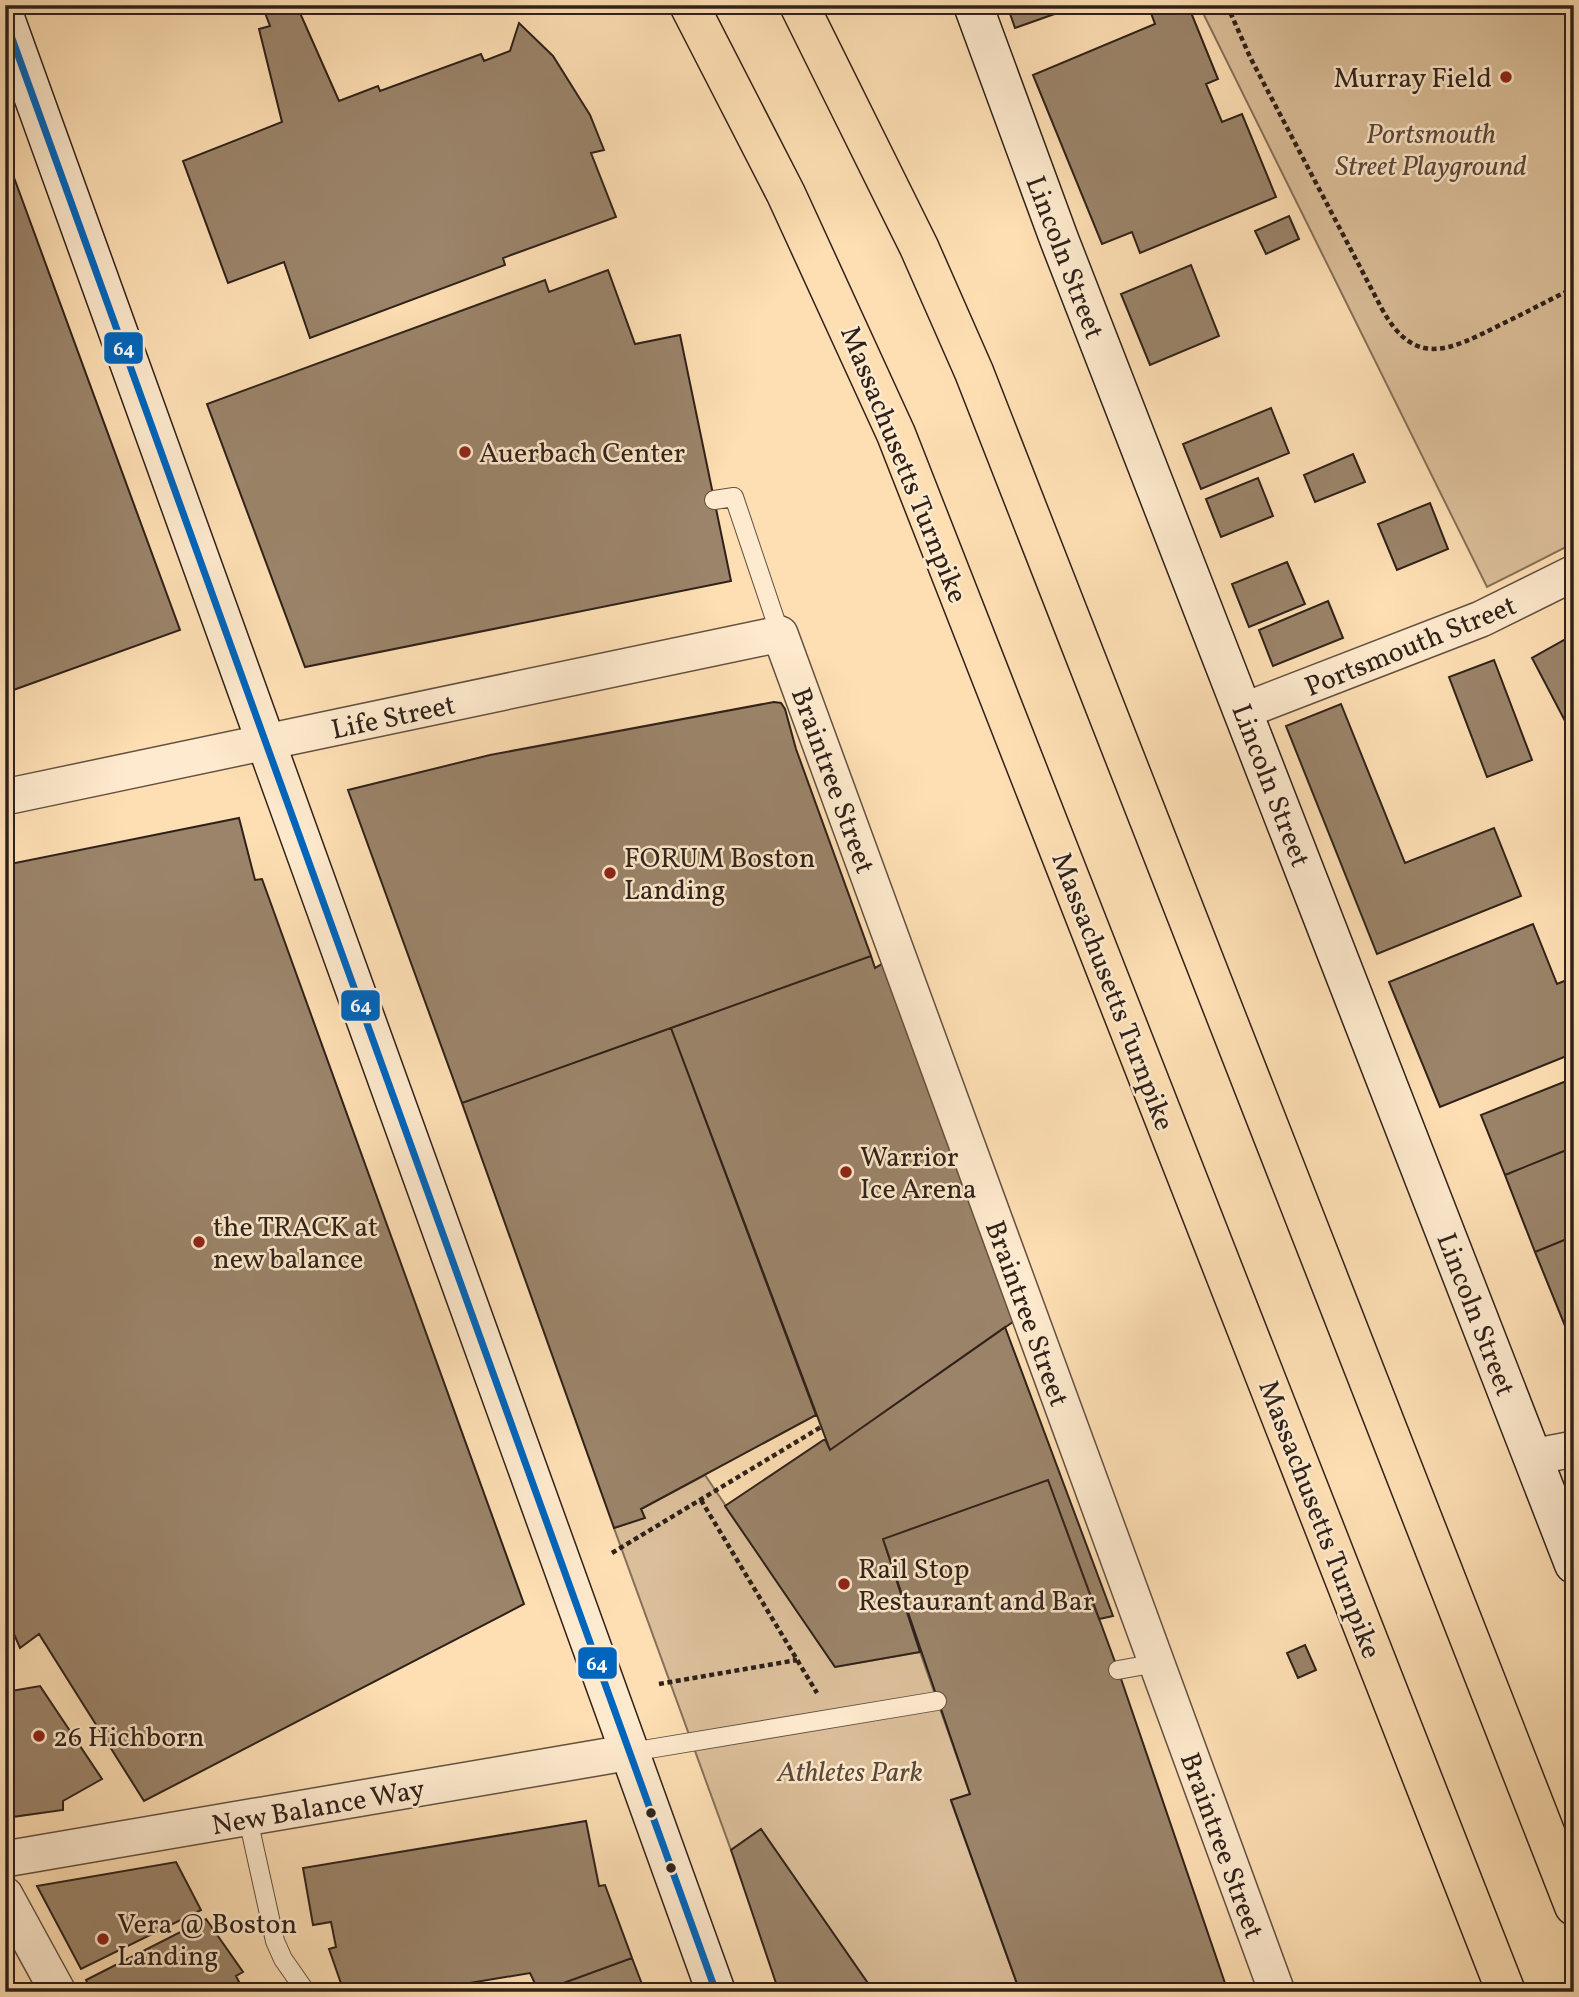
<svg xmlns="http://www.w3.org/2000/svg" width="1579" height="1997" font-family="Vollkorn,serif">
<rect width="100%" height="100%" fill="#fedfb4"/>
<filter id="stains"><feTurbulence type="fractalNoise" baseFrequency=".00286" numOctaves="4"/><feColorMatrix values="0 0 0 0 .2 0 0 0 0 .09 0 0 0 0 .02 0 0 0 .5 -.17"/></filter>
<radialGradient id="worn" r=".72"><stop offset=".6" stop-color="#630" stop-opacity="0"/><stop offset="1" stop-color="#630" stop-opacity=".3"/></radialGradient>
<path fill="#dbbf9a" stroke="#85705a" stroke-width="2" d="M 1199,5 L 1574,5 L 1574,543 L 1487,587 Z
M 705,1475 L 835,1667 L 920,1652 L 970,1794 L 951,1801 L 1020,1992 L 874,1992 L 761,1830 L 731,1850 L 614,1528 L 644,1518 L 641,1509 Z"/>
<path fill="#9b846a" stroke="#2f211a" stroke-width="2" d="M 262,5 L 307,5 L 309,9 L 300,13 L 339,101 L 378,86 L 380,91 L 481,54 L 484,61 L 510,51 L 519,23 L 553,56 L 590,115 L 604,150 L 591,153 L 616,217 L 503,258 L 505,265 L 310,338 L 284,262 L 228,283 L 183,161 L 282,122 L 259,29 L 270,26 Z
M 1007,5 L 1080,5 L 1015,28 Z
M 1148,5 L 1188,5 L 1218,79 L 1206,84 L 1222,122 L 1242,114 L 1276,197 L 1140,253 L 1132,232 L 1102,244 L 1033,75 L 1155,24 Z
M 5,153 L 180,630 L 5,693 Z
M 1289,216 L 1299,239 L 1266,254 L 1255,231 Z
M 1191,265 L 1219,336 L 1150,365 L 1121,294 Z
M 608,270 L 635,344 L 680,335 L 731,581 L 305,667 L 207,404 L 545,280 L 549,292 Z
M 1271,408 L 1289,453 L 1201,489 L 1183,444 Z
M 1353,454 L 1365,482 L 1315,502 L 1304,475 Z
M 1258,478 L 1273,516 L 1221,537 L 1206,499 Z
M 1430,503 L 1448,549 L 1397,570 L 1378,524 Z
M 1287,562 L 1305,604 L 1249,627 L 1232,584 Z
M 1328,601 L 1343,638 L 1273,666 L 1259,630 Z
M 1573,635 L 1574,716 L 1565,721 L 1532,658 Z
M 1494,660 L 1532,760 L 1487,777 L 1449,677 Z
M 774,702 L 781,703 L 785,709 L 796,749 L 871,956 L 462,1103 L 348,790 L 490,755 Z
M 1341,704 L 1405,863 L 1494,828 L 1521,896 L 1377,954 L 1286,726 Z
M 239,818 L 255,880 L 262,879 L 524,1604 L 144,1801 L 39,1634 L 20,1648 L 5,1613 L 5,865 Z
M 1533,924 L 1557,984 L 1574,977 L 1574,1053 L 1440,1107 L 1389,982 Z
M 871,956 L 875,968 L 890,959 L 1020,1317 L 830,1450 L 671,1028 Z
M 671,1028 L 816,1415 L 641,1509 L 645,1518 L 614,1528 L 462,1103 Z
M 1574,1078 L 1574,1147 L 1505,1175 L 1481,1115 Z
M 1574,1147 L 1574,1236 L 1535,1252 L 1505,1175 Z
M 1574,1236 L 1574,1348 L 1535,1252 Z
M 1005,1327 L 1113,1616 L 1099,1619 L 1048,1480 L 883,1539 L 920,1652 L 835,1667 L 725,1506 L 825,1439 L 830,1450 Z
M 1048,1480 L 1118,1670 L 1228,1992 L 1020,1992 L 951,1800 L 970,1794 L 883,1539 Z
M 1305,1645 L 1316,1670 L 1298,1678 L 1287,1653 Z
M 40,1686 L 102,1779 L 63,1801 L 63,1810 L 5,1818 L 5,1692 Z
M 586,1821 L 599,1886 L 605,1885 L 632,1958 L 539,1992 L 530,1973 L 416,1992 L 344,1992 L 329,1949 L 336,1947 L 331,1922 L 313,1925 L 303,1868 Z
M 761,1829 L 874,1992 L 779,1992 L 731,1850 Z
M 176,1862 L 201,1910 L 81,1969 L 37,1886 Z
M 206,1919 L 243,1972 L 236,1976 L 244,1992 L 92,1992 L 86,1980 Z
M 632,1958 L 645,1992 L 539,1992 Z"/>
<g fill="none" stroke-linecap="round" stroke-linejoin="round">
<g stroke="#635040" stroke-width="20">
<path id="lane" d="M 714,500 L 734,497 L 780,634
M 1118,1670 L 1157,1663
M 631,1752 L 937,1701
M 248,1819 L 275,1941 L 283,1959 L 306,1992"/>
</g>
<g stroke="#635040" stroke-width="38">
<path id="street" d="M 1243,711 L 1481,619 L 1574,573
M 5,797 L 780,634 L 1277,1992
M 1532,1457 L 1574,1449
M 5,1859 L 631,1752
M 5,1895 L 58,1992"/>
</g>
<g stroke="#2f211a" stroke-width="41">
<path id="secondary" d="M 973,5 L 1059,239 L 1574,1564
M 5,18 L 716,1992"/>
</g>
<g stroke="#2f211a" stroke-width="41">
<path id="highway" d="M 689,5 L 786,194 L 896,434 L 1506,1992
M 799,5 L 919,247 L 974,372 L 1574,1906"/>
</g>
<path stroke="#2f211a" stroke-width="4.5" stroke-dasharray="5 3.5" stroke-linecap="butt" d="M 1227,5 L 1250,57 L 1382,309 C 1415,369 1450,350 1500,325 C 1525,313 1549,300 1574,288
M 701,1500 L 817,1693
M 612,1553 L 821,1427
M 659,1684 L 797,1660"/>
<use href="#lane" stroke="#feeace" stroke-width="18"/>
<use href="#street" stroke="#feeace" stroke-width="35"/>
<use href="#secondary" stroke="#feeace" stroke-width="38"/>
<use href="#highway" stroke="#fedfb4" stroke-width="38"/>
<g stroke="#feeace" stroke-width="12">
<path id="bus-1" d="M 5,19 L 716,1992"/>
</g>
<use href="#bus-1" stroke="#0065bd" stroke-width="7"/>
</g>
<g fill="#8f2418" stroke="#feeace" stroke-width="2.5">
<circle cx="1506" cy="77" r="7"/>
<circle cx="465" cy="452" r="7"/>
<circle cx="610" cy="873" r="7"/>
<circle cx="846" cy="1172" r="7"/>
<circle cx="199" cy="1242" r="7"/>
<circle cx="844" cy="1584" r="7"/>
<circle cx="39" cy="1736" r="7"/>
<circle cx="103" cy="1939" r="7"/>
</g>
<g fill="#2f211a" stroke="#feeace" stroke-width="2.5">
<circle cx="651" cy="1813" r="6"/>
<circle cx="671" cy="1868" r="6"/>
</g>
<g text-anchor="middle" stroke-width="5" stroke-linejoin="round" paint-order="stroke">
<g font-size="28" fill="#2f211a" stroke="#feeace" text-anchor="start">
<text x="1492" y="87" text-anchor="end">Murray Field</text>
<text x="479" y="462">Auerbach Center</text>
<text x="624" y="867">FORUM Boston<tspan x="624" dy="32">Landing</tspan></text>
<text x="860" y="1166">Warrior<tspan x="860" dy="32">Ice Arena</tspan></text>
<text x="213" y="1236">the TRACK at<tspan x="213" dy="32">new balance</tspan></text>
<text x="858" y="1578">Rail Stop<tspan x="858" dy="32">Restaurant and Bar</tspan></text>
<text x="53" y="1746">26 Hichborn</text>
<text x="117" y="1933">Vera @ Boston<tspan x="117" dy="32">Landing</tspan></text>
</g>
<g font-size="28" font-style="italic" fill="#5a483a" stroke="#feeace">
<text x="1431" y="143">Portsmouth<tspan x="1431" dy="32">Street Playground</tspan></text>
<text x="850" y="1781">Athletes Park</text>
</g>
<g font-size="28" fill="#2f211a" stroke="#feeace">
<text transform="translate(1066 257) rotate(69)" y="10">Lincoln Street</text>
<text transform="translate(905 464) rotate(68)" y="10">Massachusetts Turnpike</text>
<text transform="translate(1410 645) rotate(-22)" y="10">Portsmouth Street</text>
<text transform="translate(393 716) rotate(-12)" y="10">Life Street</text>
<text transform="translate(834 780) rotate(70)" y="10">Braintree Street</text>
<text transform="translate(1272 785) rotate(69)" y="10">Lincoln Street</text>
<text transform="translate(1114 991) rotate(69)" y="10">Massachusetts Turnpike</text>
<text transform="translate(1028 1313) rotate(70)" y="10">Braintree Street</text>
<text transform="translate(1477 1314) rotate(69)" y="10">Lincoln Street</text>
<text transform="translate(1321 1519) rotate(69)" y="10">Massachusetts Turnpike</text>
<text transform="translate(318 1806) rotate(-10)" y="10">New Balance Way</text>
<text transform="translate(1223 1845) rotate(70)" y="10">Braintree Street</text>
</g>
</g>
<g stroke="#feeace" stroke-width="2.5">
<rect x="103" y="331" width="41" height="34" rx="7" fill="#0065bd"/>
<rect x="340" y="989" width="41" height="33" rx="7" fill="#0065bd"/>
<rect x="577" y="1646" width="41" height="34" rx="7" fill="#0065bd"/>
</g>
<g font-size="19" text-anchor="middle" font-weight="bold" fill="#fff">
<text x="124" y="355">64</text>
<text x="361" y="1012">64</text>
<text x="597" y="1670">64</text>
</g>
<rect width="1579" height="1997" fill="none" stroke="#fedfb4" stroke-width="28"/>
<rect x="7" y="7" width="1565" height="1983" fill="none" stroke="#2f211a" stroke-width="3.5"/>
<rect x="14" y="14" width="1551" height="1969" fill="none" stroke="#2f211a" stroke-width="2"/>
<rect width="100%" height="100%" filter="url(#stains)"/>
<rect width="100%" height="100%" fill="url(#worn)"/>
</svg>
